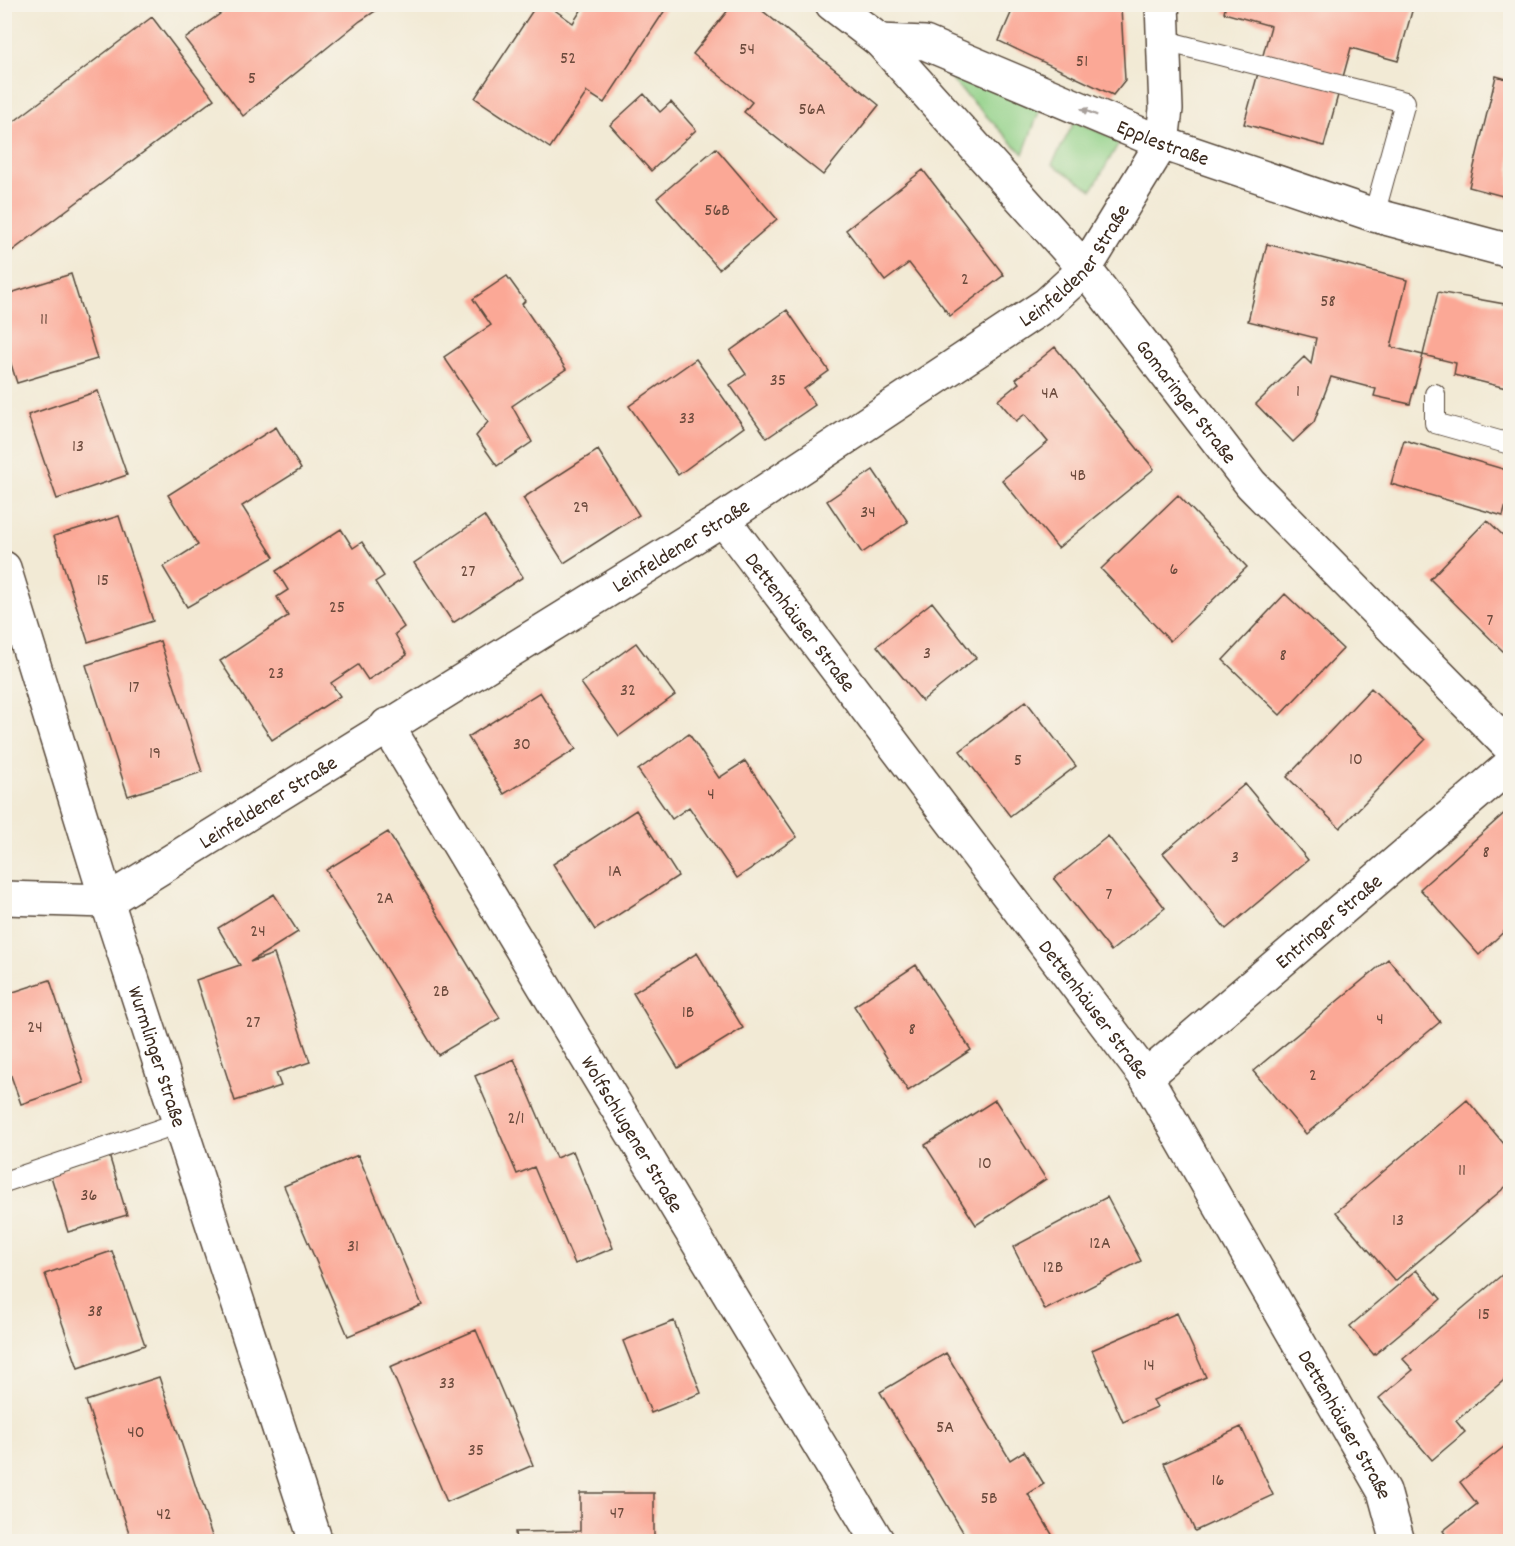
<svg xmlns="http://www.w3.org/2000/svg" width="1515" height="1546" font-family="Dekko,sans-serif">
<rect width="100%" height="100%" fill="#f7f3e8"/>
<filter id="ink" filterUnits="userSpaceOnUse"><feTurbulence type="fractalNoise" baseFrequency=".0167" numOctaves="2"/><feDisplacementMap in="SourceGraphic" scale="12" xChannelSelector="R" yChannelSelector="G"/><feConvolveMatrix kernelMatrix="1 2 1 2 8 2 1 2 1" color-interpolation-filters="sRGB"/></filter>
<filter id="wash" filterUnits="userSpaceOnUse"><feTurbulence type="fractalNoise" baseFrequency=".008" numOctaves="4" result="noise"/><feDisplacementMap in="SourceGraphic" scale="24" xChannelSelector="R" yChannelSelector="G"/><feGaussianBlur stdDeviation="1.35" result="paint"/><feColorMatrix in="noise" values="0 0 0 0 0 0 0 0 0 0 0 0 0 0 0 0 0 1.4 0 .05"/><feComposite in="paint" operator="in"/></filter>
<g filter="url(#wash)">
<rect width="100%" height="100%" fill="#f2ead5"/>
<path fill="#91d188" stroke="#667e53" stroke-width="1.5" d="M 939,67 L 1041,107 L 1023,154 Z
M 1075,121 L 1120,141 L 1092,190 L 1052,164 Z"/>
<g id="blocks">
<path fill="#fba896" d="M 234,4 L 386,4 L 360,21 L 243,116 L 185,39 Z
M 537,4 L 546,4 L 573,23 L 585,4 L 669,4 L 604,103 L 587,92 L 550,148 L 475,98 Z
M 733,4 L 754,4 L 879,105 L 823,175 L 744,112 L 752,102 L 693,54 Z
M 1015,4 L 1114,4 L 1121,8 L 1125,80 L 1113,95 L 999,41 Z
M 1226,4 L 1414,4 L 1398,61 L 1351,48 L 1324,146 L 1244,124 L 1271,26 L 1224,13 Z
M 152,17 L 214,99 L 4,257 L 4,129 Z
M 1496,76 L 1510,80 L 1510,198 L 1469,187 Z
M 644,94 L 660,112 L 671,102 L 696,130 L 651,171 L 610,125 Z
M 716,148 L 777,219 L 719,269 L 657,198 Z
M 923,170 L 1004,275 L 950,316 L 909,263 L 885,281 L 846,230 Z
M 1267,244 L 1407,280 L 1391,347 L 1423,355 L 1438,292 L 1510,305 L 1510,389 L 1454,375 L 1456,363 L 1423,355 L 1410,404 L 1374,396 L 1376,389 L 1331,377 L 1314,422 L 1293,442 L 1256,404 L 1304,357 L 1311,364 L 1316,338 L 1248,321 Z
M 71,274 L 97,359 L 17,383 L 4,342 L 4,295 Z
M 507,276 L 525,301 L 522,304 L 566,369 L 512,406 L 532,442 L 497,466 L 476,436 L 488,422 L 444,357 L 491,325 L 473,299 Z
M 787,310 L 829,371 L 804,389 L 815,405 L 767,438 L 730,385 L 746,374 L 730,351 Z
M 1055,347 L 1154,469 L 1058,548 L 1002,480 L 1048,442 L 1025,414 L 1016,421 L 998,400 L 1019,383 L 1016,379 Z
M 696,359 L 744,427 L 678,475 L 629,406 Z
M 98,391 L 127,475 L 57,499 L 28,415 Z
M 276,427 L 301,469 L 242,506 L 274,557 L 187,607 L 163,567 L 198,545 L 168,495 Z
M 1404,440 L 1510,471 L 1510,491 L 1503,516 L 1391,484 Z
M 598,450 L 639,515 L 564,563 L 523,498 Z
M 873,470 L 908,522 L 862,553 L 827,501 Z
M 1178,495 L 1247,567 L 1170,641 L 1101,569 Z
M 119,516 L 153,621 L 88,642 L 54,536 Z
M 484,516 L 523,577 L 453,623 L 414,563 Z
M 1487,520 L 1510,542 L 1510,658 L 1430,579 Z
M 341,529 L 353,548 L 362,542 L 384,576 L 375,582 L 404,627 L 395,634 L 407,655 L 368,680 L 358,665 L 331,683 L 340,696 L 272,740 L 220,661 L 288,616 L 277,597 L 288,590 L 276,571 Z
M 1285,594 L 1343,649 L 1280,715 L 1223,660 Z
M 932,602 L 976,658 L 922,701 L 877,646 Z
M 160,641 L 202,772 L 128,796 L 86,665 Z
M 636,643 L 675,695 L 619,736 L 581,683 Z
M 1371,688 L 1425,740 L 1340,828 L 1287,777 Z
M 540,692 L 576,749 L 504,794 L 468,737 Z
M 1026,701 L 1076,766 L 1010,816 L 960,751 Z
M 689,734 L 719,778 L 745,761 L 797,837 L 737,878 L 689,807 L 672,819 L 638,770 Z
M 1245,784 L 1308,860 L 1226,929 L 1163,853 Z
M 636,810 L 678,876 L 595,930 L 553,864 Z
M 1508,810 L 1510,813 L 1510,926 L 1479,955 L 1420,889 Z
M 388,832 L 500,1018 L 438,1055 L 326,870 Z
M 1108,836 L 1165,908 L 1111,951 L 1054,879 Z
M 274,894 L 298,932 L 250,962 L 274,954 L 310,1062 L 276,1073 L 281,1086 L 235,1101 L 196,980 L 240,965 L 218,928 Z
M 697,953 L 743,1028 L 678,1068 L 633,993 Z
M 1388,959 L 1440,1022 L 1306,1134 L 1253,1071 Z
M 916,965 L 971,1050 L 908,1091 L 854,1006 Z
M 50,980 L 84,1083 L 21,1104 L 4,1056 L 4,995 Z
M 514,1059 L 556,1158 L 573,1151 L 613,1248 L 575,1264 L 534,1167 L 517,1174 L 475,1076 Z
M 995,1100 L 1046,1179 L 976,1225 L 925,1145 Z
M 1467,1100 L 1510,1151 L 1510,1183 L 1395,1281 L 1336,1212 Z
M 109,1155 L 127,1215 L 68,1232 L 50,1173 Z
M 358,1155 L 422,1305 L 348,1336 L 284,1186 Z
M 1107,1197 L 1141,1261 L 1045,1310 L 1013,1247 Z
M 112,1251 L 145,1345 L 78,1368 L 45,1274 Z
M 1510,1268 L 1510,1375 L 1456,1421 L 1465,1432 L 1432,1460 L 1379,1398 L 1413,1370 L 1403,1359 Z
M 1416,1270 L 1441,1299 L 1374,1355 L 1350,1326 Z
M 1177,1313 L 1206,1377 L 1153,1400 L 1157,1407 L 1123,1422 L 1092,1350 Z
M 674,1321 L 701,1393 L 651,1413 L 623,1341 Z
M 476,1330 L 533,1465 L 447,1502 L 390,1367 Z
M 946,1353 L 1010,1460 L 1024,1451 L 1044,1484 L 1028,1494 L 1053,1536 L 1043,1542 L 969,1542 L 880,1392 Z
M 159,1377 L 187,1460 L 214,1542 L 132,1542 L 86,1401 Z
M 1241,1427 L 1273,1495 L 1195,1531 L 1164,1463 Z
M 1510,1442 L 1510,1542 L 1451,1542 L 1443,1531 L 1477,1504 L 1460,1482 Z
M 580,1493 L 654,1493 L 654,1542 L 516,1542 L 515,1532 L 580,1531 Z"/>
</g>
</g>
<g filter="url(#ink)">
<use href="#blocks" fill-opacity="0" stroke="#564739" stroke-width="1.5"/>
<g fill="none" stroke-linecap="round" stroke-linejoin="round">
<g stroke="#564739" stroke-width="22">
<path id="service" d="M 1165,41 L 1405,102 L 1374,215
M 1435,394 L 1435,423 L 1510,444
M 4,1182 L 179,1123"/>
</g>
<g stroke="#564739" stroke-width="36">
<g id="minor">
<path id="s1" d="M 723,519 L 1146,1077 L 1384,1491 L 1398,1542"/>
<path id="s2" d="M 4,568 L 107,901 L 316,1542"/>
<path id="s3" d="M 387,725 L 878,1542"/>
<path id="s4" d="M 4,898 L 107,901 L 723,519 L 1047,304 L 1085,269 L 1162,143 L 1166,109 L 1162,4"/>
<path id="s5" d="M 1146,1077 L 1510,765"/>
</g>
</g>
<g stroke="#564739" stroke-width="36">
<g id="tertiary">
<path id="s6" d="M 832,4 L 880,41 L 1085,269 L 1251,484 L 1510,747"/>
<path id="s7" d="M 880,41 L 925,43 L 1162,143 L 1374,215 L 1510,251"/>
</g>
</g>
<use href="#service" stroke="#fff" stroke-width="20"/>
<use href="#minor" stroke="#fff" stroke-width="33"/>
<use href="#tertiary" stroke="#fff" stroke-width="33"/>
</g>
<defs><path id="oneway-solid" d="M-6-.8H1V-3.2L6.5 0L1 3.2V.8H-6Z" transform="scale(1.5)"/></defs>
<use fill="#a79f9a" href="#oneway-solid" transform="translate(1089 112) rotate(-157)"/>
</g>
<g text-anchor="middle" stroke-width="4.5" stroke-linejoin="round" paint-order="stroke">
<g font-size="18" fill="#6b4a3c">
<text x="747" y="54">54</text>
<text x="568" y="63">52</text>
<text x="1082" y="66">51</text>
<text x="252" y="83">5</text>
<text x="812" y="114">56A</text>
<text x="717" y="215">56B</text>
<text x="965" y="284">2</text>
<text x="1328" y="306">58</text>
<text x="44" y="324">11</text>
<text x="778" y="385">35</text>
<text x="1298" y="396">1</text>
<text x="1050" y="398">4A</text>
<text x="687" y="423">33</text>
<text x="78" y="451">13</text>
<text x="1078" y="480">4B</text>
<text x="581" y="512">29</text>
<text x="868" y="517">34</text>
<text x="1174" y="574">6</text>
<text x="468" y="576">27</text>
<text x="103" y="585">15</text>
<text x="337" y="612">25</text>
<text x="1490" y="625">7</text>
<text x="927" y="658">3</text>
<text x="1283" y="660">8</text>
<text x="276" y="678">23</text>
<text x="134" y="692">17</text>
<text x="628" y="695">32</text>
<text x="522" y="749">30</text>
<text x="155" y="758">19</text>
<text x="1356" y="764">10</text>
<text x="1018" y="765">5</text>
<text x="711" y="799">4</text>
<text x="1486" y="857">8</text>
<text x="1235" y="862">3</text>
<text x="615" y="876">1A</text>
<text x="1109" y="899">7</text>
<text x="385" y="903">2A</text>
<text x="258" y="936">24</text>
<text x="441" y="996">2B</text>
<text x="688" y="1017">1B</text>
<text x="1380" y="1024">4</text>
<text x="253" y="1027">27</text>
<text x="35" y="1032">24</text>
<text x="912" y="1034">8</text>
<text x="1313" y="1080">2</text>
<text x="516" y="1123">2/1</text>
<text x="985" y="1168">10</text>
<text x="1462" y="1175">11</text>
<text x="89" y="1200">36</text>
<text x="1398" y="1225">13</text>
<text x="1100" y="1248">12A</text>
<text x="353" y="1251">31</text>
<text x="1053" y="1272">12B</text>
<text x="95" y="1316">38</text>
<text x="1484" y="1319">15</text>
<text x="1149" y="1370">14</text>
<text x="447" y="1388">33</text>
<text x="945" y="1432">5A</text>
<text x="136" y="1437">40</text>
<text x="476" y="1455">35</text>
<text x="1218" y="1485">16</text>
<text x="989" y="1503">5B</text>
<text x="617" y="1518">47</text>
<text x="164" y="1519">42</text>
</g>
<g font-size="21" fill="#3b2a1e" stroke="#f7f3e8">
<text dy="7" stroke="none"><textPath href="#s7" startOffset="303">Epplestraße</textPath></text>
<text dy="7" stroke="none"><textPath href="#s4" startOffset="1264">Leinfeldener Straße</textPath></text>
<text dy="7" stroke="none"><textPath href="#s6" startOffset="534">Gomaringer Straße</textPath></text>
<text dy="7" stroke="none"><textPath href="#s4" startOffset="778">Leinfeldener Straße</textPath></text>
<text dy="7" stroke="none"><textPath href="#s1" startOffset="129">Dettenhäuser Straße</textPath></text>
<text dy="7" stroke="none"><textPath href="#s4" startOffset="292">Leinfeldener Straße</textPath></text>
<text dy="7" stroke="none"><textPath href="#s5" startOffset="240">Entringer Straße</textPath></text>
<text dy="7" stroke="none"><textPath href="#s1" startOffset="615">Dettenhäuser Straße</textPath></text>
<text dy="7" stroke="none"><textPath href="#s2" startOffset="512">Wurmlinger Straße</textPath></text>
<text dy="7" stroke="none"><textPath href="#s3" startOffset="477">Wolfschlugener Straße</textPath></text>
<text dy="7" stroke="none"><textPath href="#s1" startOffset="1101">Dettenhäuser Straße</textPath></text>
</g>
</g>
<rect width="1515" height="1546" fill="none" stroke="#f7f3e8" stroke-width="24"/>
</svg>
